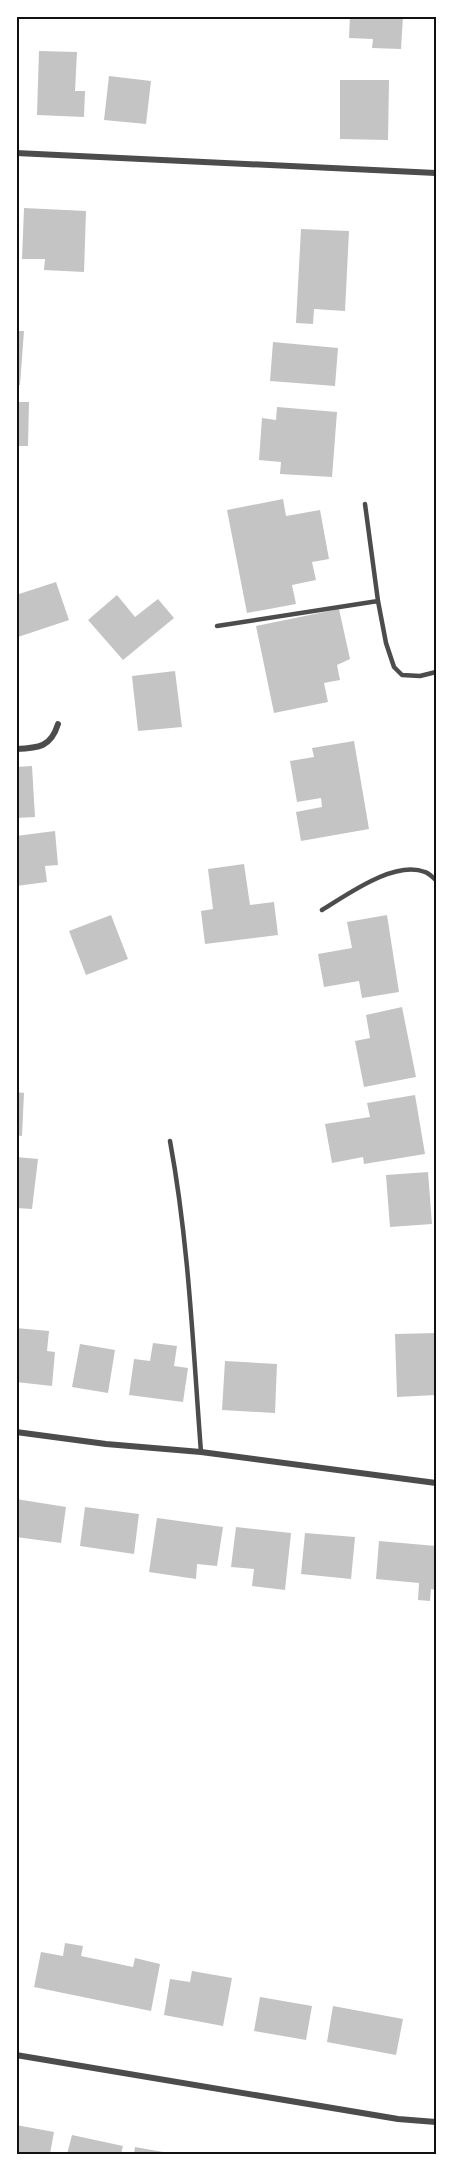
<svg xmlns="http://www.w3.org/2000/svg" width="453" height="2171" font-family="Commissioner,sans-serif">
<rect width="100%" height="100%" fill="#fff"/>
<path fill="#c4c4c4" d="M 350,16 L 403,16 L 401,49 L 372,48 L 373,39 L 349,38 Z
M 39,51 L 77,52 L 75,91 L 85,91 L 84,117 L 37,115 Z
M 109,76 L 151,81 L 146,124 L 104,120 Z
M 340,80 L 389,80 L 388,140 L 340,139 Z
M 24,208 L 86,211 L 84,272 L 44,270 L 45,259 L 22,259 Z
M 301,229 L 349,231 L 345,311 L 314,309 L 313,324 L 296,323 Z
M 16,331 L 24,331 L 20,385 L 16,385 Z
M 273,342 L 338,348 L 335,386 L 270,381 Z
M 16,402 L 29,402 L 28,446 L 16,446 Z
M 277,407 L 337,412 L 332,477 L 280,474 L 281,462 L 259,460 L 262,418 L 276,420 Z
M 283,499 L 286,516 L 320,510 L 329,559 L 312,562 L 316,580 L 292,585 L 296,604 L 247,613 L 227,510 Z
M 56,582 L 69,620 L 18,637 L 16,631 L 16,595 Z
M 117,595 L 135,617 L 158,599 L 174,618 L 123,660 L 88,620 Z
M 339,609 L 350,659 L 337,665 L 340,680 L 324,683 L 328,702 L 274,713 L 256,626 Z
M 175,671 L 182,727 L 138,731 L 132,676 Z
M 354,741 L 369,829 L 301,841 L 296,812 L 322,807 L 321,798 L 297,802 L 290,761 L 314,757 L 312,748 Z
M 32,766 L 35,817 L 16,818 L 16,767 Z
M 55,831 L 58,865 L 45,866 L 47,882 L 16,886 L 16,836 Z
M 244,864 L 250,905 L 274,902 L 278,935 L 205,944 L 201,911 L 213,909 L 208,869 Z
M 111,915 L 128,959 L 86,975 L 69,931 Z
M 387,915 L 399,992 L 362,998 L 359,981 L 324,987 L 318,954 L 352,948 L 347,922 Z
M 402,1007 L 416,1077 L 364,1087 L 355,1041 L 370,1038 L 366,1015 Z
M 16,1092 L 24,1093 L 22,1136 L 16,1135 Z
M 415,1095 L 425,1154 L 364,1164 L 363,1157 L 332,1163 L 325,1124 L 370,1117 L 367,1103 Z
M 16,1157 L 38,1159 L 32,1209 L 16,1208 Z
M 428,1172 L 432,1224 L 390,1227 L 386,1175 Z
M 16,1328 L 49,1331 L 47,1351 L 55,1352 L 52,1386 L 16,1382 Z
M 436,1333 L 436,1395 L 397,1397 L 395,1334 Z
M 153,1343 L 177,1346 L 174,1366 L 188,1368 L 183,1402 L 129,1395 L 134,1359 L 150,1361 Z
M 80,1344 L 115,1350 L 108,1393 L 72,1387 Z
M 225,1361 L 277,1364 L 275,1413 L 222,1410 Z
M 16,1499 L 66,1507 L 61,1543 L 16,1537 Z
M 85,1507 L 139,1514 L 134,1554 L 80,1546 Z
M 157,1518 L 223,1527 L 217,1566 L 197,1564 L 196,1579 L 149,1572 Z
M 236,1527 L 291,1533 L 285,1590 L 252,1586 L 254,1569 L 231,1567 Z
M 305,1533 L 355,1537 L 351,1579 L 301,1574 Z
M 379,1541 L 436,1546 L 436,1590 L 431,1589 L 430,1601 L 418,1600 L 419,1583 L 376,1579 Z
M 65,1943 L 83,1946 L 81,1956 L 133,1967 L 135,1958 L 160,1964 L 151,2011 L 34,1987 L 41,1952 L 63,1956 Z
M 192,1971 L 232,1978 L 223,2026 L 164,2015 L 170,1979 L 190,1982 Z
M 260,1997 L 312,2006 L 306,2040 L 254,2031 Z
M 333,2006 L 403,2019 L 396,2055 L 327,2042 Z
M 16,2125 L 54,2132 L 50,2154 L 16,2154 Z
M 72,2135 L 123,2146 L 121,2154 L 67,2154 Z
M 135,2147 L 169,2153 L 169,2154 L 134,2154 Z"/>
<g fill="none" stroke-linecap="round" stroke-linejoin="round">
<path stroke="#4c4c4c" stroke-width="4.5" d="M 365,504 L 378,601 L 386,643 L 394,667 L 402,675 L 420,676 L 436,672
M 217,626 L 378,601
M 322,910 C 347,895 394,860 425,872 C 429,873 433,878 436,880
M 170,1141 C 189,1244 193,1348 201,1452"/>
<path stroke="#4c4c4c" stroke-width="6" d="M 16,153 L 436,173
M 16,749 C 39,748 51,747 58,724
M 16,1432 L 106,1444 L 201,1452 L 436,1483
M 16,2055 L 398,2119 L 436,2122"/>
</g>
<rect width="453" height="2171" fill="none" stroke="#ffffff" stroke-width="36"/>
<rect x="18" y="18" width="417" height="2135" fill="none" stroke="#111" stroke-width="2"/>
</svg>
